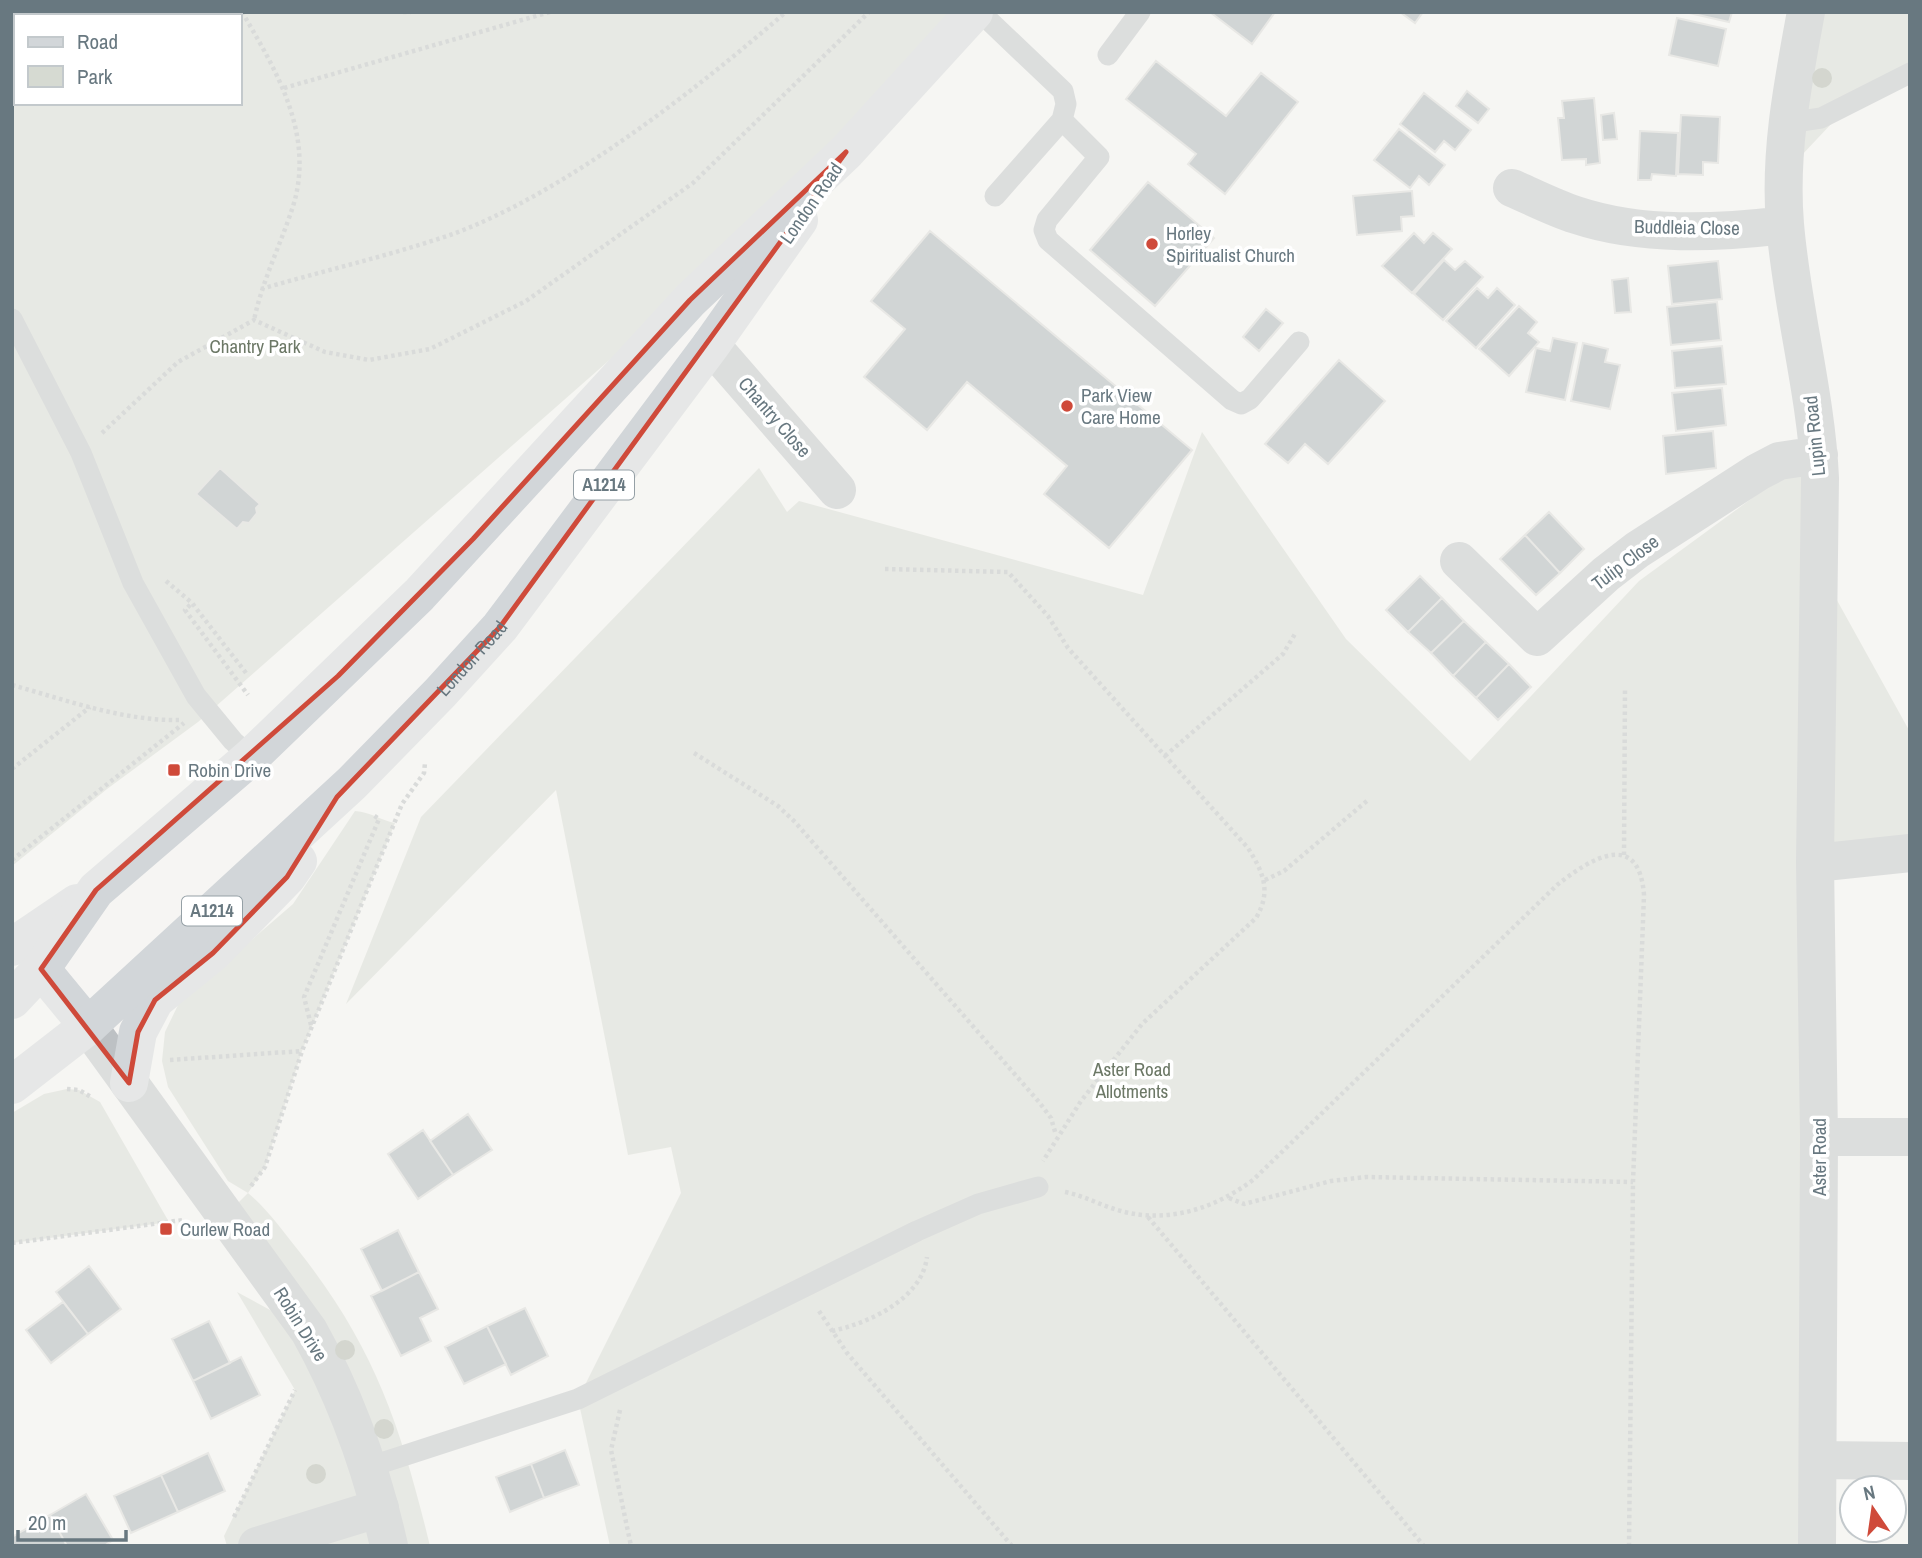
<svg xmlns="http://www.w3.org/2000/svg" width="1922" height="1558" font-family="'Archivo Narrow',sans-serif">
<rect width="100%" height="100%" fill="#f6f5f3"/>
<path fill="#d6dad2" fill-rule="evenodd" d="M 12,12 L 974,12 L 846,152 L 198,722 L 107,789 L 12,866 ZM 16,16 L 240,16 L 240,103 L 16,103 Z
M 1806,12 L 1910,12 L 1910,73 L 1850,104 L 1800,157 Z
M 1202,432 L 1346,639 L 1470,761 L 1639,581 L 1792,469 L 1819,468 L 1818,566 L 1910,732 L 1910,853 L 1816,863 L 1817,1546 L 610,1546 L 578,1399 L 681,1193 L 671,1147 L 628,1155 L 556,790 L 346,1004 L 421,817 L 759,468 L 787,512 L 799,501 L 1143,595 Z
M 355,811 C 371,812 380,820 395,823 L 302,1051 L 265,1167 L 248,1193 C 267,1209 282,1230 298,1250 C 375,1347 401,1427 430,1546 L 227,1546 L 224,1536 L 295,1390 L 237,1292 L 307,1330 L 226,1215 L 248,1193 L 228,1181 L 168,1087 L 162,1061 L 165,1032 L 179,1003 L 293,904 Z
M 67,1089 L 79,1090 L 100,1102 L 169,1222 L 12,1243 L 12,1113 L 44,1094 Z"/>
<path fill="#a5adb1" stroke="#d7d7d5" stroke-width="2" d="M 1210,12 L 1275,12 L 1252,44 Z
M 1400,12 L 1423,12 L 1415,23 Z
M 1685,12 L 1732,12 L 1729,22 Z
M 1677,18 L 1726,29 L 1718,66 L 1669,55 Z
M 1156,61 L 1226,116 L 1261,73 L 1298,102 L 1225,194 L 1188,164 L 1196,154 L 1126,99 Z
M 1467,91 L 1489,109 L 1478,123 L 1456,106 Z
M 1424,93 L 1471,130 L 1455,150 L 1444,141 L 1435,152 L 1400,124 Z
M 1594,98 L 1600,163 L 1586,165 L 1586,159 L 1562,160 L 1558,118 L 1564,118 L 1562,101 Z
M 1614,113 L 1617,139 L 1603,140 L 1601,115 Z
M 1681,115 L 1720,117 L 1718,163 L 1703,162 L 1703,175 L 1678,174 Z
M 1399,129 L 1445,165 L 1429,185 L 1419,176 L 1410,188 L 1374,160 Z
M 1640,131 L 1678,133 L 1676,176 L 1652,174 L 1651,180 L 1638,180 Z
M 1148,182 L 1214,238 L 1155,306 L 1090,250 Z
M 1412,191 L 1414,216 L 1401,217 L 1402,231 L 1357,235 L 1353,196 Z
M 930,231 L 1192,450 L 1109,548 L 1044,494 L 1067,466 L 967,382 L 927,430 L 864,377 L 905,329 L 871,301 Z
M 1414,233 L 1424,243 L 1433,233 L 1452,249 L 1412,293 L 1382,266 Z
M 1444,260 L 1455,270 L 1465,261 L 1483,277 L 1443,320 L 1414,294 Z
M 1718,261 L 1722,299 L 1672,304 L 1668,266 Z
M 1628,278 L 1631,312 L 1615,313 L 1612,280 Z
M 1477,288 L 1488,298 L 1497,288 L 1515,305 L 1476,348 L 1446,321 Z
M 1717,302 L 1721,340 L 1671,345 L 1667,307 Z
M 1519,306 L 1537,322 L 1528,333 L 1539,342 L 1509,376 L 1479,349 Z
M 1266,309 L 1283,323 L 1259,351 L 1243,337 Z
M 1553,338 L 1577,343 L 1565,400 L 1526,392 L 1536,348 L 1550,351 Z
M 1583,343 L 1608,349 L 1605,362 L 1620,365 L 1610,409 L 1571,401 Z
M 1722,346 L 1726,384 L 1675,388 L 1672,351 Z
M 1339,360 L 1385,401 L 1328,464 L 1305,444 L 1288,463 L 1265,444 Z
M 1722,388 L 1726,425 L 1676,431 L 1672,393 Z
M 1713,431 L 1716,468 L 1666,474 L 1663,436 Z
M 220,468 L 260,504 L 256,508 L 257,513 L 249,523 L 243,522 L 237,529 L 196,494 Z
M 1549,512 L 1584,549 L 1560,573 L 1525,535 Z
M 1525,535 L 1560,573 L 1536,595 L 1500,559 Z
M 1420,576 L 1442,598 L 1408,632 L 1386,610 Z
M 1442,598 L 1464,621 L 1431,653 L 1408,632 Z
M 1464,621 L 1486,642 L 1453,676 L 1431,653 Z
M 1486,642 L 1509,664 L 1476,698 L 1453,676 Z
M 1509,664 L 1531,687 L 1498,720 L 1476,698 Z
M 468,1114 L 492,1150 L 453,1175 L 430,1141 Z
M 423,1130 L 453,1175 L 418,1199 L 388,1154 Z
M 398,1230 L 419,1272 L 382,1291 L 361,1249 Z
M 89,1266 L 121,1309 L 88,1334 L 56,1292 Z
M 419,1272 L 438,1309 L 420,1318 L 431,1341 L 401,1356 L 371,1296 Z
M 63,1302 L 88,1334 L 51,1363 L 26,1330 Z
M 525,1308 L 548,1356 L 511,1375 L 487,1326 Z
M 209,1321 L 230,1363 L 193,1381 L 172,1339 Z
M 487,1326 L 506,1364 L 464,1384 L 445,1347 Z
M 241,1357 L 260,1395 L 211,1419 L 193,1381 Z
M 565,1450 L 579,1485 L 544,1498 L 531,1464 Z
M 208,1453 L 225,1491 L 178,1512 L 161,1475 Z
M 531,1464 L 544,1498 L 510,1512 L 496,1477 Z
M 161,1475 L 178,1512 L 131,1533 L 114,1496 Z
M 86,1494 L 113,1540 L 104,1546 L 67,1546 L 50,1515 Z
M 50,1515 L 67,1546 L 12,1546 L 12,1537 Z"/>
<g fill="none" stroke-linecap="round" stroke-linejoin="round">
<path stroke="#b7babc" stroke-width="4.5" stroke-dasharray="3.5 3.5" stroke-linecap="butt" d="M 242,12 C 276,70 314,133 294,203 C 282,242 263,278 254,320
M 403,12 L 411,12
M 284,88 L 550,12
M 261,289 C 323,271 388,256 450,235 C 562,195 696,90 786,12
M 102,433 L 178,362 L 254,320 L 325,352 L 369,360 L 430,349 L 526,301 L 693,183 L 869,12
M 885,569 L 1008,572 L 1048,616 L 1068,648 L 1248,848 C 1263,872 1272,891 1256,918 L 1142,1024 L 1081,1101 L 1043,1161
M 166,581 L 192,603
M 246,673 L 192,603 L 185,610 L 248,695
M 12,685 C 66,700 123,721 179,720
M 694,753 L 778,806 L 795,822 L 1039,1102 L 1051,1118 L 1056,1135
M 1165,756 L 1283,654 L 1295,634
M 12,769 L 90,707
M 1624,855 L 1625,689
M 12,860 L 184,723
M 1265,880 L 1284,871 L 1368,800
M 311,1025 L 304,997 L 379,819 L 373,815
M 170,1060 L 302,1051
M 67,1089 L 79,1090 L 91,1097
M 251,1186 L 265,1167 L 302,1051 L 402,804 L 424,773 L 425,763
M 1065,1192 C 1085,1196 1102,1206 1121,1211 C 1169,1224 1215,1208 1253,1180 L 1557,885 C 1591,858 1639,829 1644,895 L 1633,1182 L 1629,1546
M 1229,1198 L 1244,1204 L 1331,1181 L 1366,1177 L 1633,1182
M 1148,1217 L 1424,1546
M 12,1243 L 183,1220
M 819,1311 L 847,1353 L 1012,1546
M 832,1331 C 869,1323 922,1299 927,1257
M 620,1410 L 611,1450 L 631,1546
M 234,1517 L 295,1390"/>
<path stroke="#bdc1c4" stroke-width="21" d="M 980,12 L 1063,91 L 1066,104 L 1062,120 L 1099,157 L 1047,220 L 1044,230 L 1048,240 L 1232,400 L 1241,404 L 1250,399 L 1299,342
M 1108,55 L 1140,12
M 1788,123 L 1821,118 L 1910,73
M 995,196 L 1062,120
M 12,319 L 81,453 L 133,583 L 196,696 L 233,741 L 251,757
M 369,1467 L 578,1399 L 917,1231 L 978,1204 L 1038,1187"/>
<path stroke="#bdc1c4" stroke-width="38" d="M 1806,12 C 1793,82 1779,153 1785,224 C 1792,309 1816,393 1820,478 L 1815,863 L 1819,1137 L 1817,1546
M 1512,188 C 1533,197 1554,208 1576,215 C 1642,237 1718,233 1785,225
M 711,345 L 837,490
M 1459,561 L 1537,637 L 1606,574 L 1637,550 L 1758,472 L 1779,461 L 1819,455
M 1815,863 L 1910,853
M 1819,1137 L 1910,1137
M 1819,1460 L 1910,1461
M 257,1546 L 380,1508"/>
<path stroke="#bdc1c4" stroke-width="38" d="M 88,1026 L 309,1331 C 347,1399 372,1470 389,1546"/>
<g stroke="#d2d6d9" stroke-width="38">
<path d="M 12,947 L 77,903"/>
<path d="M 41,969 L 88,1026"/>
<path d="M 12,1000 L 41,969 L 96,890 L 251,757 L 419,595 L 690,300 L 846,152 L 974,12"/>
<path d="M 129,1083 L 138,1032 L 155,1000 L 213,953 L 287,877 L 298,861"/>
<path id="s1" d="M 12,1085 L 88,1026 L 352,783 L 440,693 L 500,627 L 711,345 L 799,220"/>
</g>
</g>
<g fill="#aab0a5">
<circle cx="1822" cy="78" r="10"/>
<circle cx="345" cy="1350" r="10"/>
<circle cx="384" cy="1429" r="10"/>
<circle cx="316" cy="1474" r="10"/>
</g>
<path d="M0 0H1922V1558H0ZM 846,152 L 500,627 L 337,797 L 287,877 L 213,953 L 155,1000 L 138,1032 L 129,1083 L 41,969 L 96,890 L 338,676 L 473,539 L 690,300 Z" fill="#f6f5f3" fill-opacity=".55" fill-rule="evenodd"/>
<path fill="none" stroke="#cf4a3a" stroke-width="5" stroke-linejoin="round" d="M 846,152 L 500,627 L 337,797 L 287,877 L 213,953 L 155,1000 L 138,1032 L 129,1083 L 41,969 L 96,890 L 338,676 L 473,539 L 690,300 Z"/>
<g fill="#cf4a3a" stroke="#fff" stroke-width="2.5">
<circle cx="1152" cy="244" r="7"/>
<circle cx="1067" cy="406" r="7"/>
<rect x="167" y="763" width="14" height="14" rx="3.5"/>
<rect x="159" y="1222" width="14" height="14" rx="3.5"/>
</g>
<g text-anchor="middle" stroke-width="7" stroke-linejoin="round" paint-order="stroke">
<g fill="#fff" stroke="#95a0a6" stroke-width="2">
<rect x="574" y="470.5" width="60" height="29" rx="5"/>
<rect x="182" y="896.5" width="60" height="29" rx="5"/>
</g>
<g font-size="18" font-weight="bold" fill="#687880">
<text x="604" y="491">A1214</text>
<text x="212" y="917">A1214</text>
</g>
<g font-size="19" fill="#687880" stroke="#fff">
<text transform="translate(811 203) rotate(-55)" y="7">London Road</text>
<text transform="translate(1687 227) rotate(1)" y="7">Buddleia Close</text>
<text transform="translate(775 417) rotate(49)" y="7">Chantry Close</text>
<text transform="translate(1814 436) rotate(-96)" y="7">Lupin Road</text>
<text transform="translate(1625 562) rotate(-37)" y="7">Tulip Close</text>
<text dy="7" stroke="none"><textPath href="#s1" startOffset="628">London Road</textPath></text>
<text transform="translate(1819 1157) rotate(-90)" y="7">Aster Road</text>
<text transform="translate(301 1324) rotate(58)" y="7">Robin Drive</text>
</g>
<g font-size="19" fill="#687880" stroke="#fff" text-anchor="start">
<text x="1166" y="240">Horley<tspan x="1166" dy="22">Spiritualist Church</tspan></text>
<text x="1081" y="402">Park View<tspan x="1081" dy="22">Care Home</tspan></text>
<text x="188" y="777">Robin Drive</text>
<text x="180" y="1236">Curlew Road</text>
</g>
<g font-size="19" fill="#6c7866" stroke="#fff">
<text x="255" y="353">Chantry Park</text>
<text x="1132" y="1076">Aster Road<tspan x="1132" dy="22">Allotments</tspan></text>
</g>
</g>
<rect width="1922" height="1558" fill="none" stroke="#687880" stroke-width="28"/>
<rect x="14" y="14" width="228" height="91" fill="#ffffff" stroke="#c3c9cc" stroke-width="2"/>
<rect x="28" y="37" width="35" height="10" fill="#d2d6d9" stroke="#c3c9cc" stroke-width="2"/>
<text x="77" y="49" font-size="21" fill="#687880">Road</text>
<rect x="28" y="66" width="35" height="21" fill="#d6dad2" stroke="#c3c9cc" stroke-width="2"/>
<text x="77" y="84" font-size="21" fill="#687880">Park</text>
<g transform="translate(1873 1509) rotate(347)"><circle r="33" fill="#ffffff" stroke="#c3c9cc" stroke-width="2"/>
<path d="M0-5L12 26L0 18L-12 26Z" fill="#cf4a3a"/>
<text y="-10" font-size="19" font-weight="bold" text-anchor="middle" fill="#687880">N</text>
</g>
<path d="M18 1530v10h108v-10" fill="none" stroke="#687880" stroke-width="3.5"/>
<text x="28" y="1530" font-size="21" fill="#687880" stroke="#ffffff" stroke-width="5" paint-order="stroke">20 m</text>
</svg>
